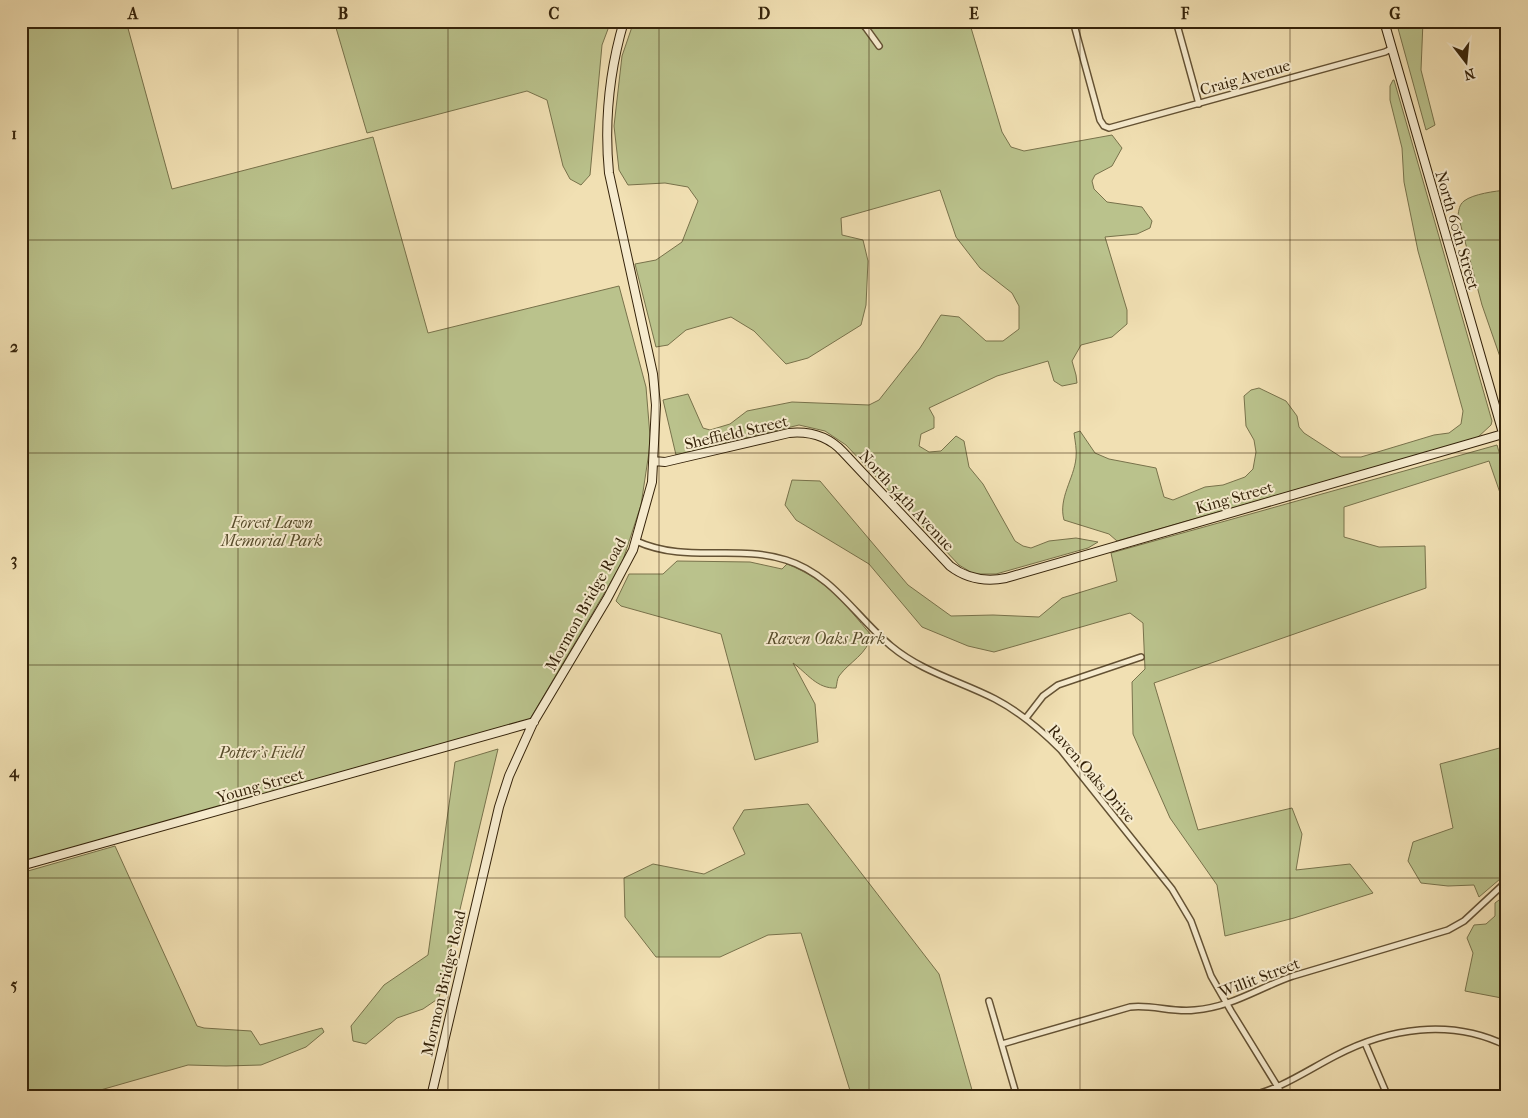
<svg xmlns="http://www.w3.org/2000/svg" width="1528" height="1118" font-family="'IM FELL French Canon',serif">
<rect width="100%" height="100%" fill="#f1e0b3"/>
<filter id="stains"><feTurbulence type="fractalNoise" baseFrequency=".004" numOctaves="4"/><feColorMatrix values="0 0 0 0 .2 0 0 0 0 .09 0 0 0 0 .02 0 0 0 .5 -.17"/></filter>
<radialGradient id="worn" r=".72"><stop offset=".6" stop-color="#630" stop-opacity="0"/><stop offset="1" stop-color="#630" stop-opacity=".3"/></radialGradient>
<path fill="#bac28c" stroke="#78724b" d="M 21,21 L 126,21 L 172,189 L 373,137 L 428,333 L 619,286 L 646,387 L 650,436 L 649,452 L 641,505 L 622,563 L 530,719 L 21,862 Z
M 334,21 L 611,21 L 602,45 L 590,175 L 581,185 L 570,179 L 563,166 L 547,100 L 527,91 L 367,133 Z
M 634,21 L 969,21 L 1002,132 L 1011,147 L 1024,151 L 1112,135 L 1122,148 L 1112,166 L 1095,175 L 1092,181 L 1094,189 L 1107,202 L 1142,207 L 1152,221 L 1150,228 L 1137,234 L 1105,237 L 1127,310 L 1127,324 L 1112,337 L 1081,345 L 1072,361 L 1076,375 L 1077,383 L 1062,386 L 1054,381 L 1048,361 L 997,376 L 929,408 L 934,417 L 934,428 L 921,434 L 919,446 L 929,452 L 941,451 L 956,436 L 964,441 L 969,467 L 983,484 L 1015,541 L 1023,546 L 1031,548 L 1049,541 L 1076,538 L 1098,542 L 1088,548 L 996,574 L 974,574 L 959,565 L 846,445 L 825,431 L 799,425 L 676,455 L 663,400 L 688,394 L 703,428 L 710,430 L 730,424 L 747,411 L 792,402 L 869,405 L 879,400 L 920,348 L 941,315 L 959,317 L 986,341 L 1003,341 L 1019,329 L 1019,306 L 1012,293 L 980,268 L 956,237 L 940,190 L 841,218 L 842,235 L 863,240 L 868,261 L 866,305 L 861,325 L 808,358 L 786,364 L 754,331 L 731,317 L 686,330 L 668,345 L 656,347 L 635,264 L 656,260 L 682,242 L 698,201 L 688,187 L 665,183 L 628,185 L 619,170 L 614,126 L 622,56 Z
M 1396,21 L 1423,21 L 1421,70 L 1435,125 L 1426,130 Z
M 1393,80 L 1394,80 L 1492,421 L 1491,425 L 1477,438 L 1117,541 L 1109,534 L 1064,520 C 1058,498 1074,479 1076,458 C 1077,450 1075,441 1074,433 L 1080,431 L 1095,453 L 1109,459 L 1156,468 L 1164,497 L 1173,500 L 1205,487 L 1223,485 L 1245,477 L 1253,469 L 1256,452 L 1254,440 L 1246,426 L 1244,396 L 1251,390 L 1259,388 L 1286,401 L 1297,416 L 1299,427 L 1304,433 L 1341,457 L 1361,457 L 1434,435 L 1449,433 L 1461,424 L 1463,411 L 1418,251 L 1404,182 L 1402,148 L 1390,100 L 1390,86 Z
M 1507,190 L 1507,377 L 1482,305 L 1458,215 C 1459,210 1459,205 1464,201 C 1473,194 1495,191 1507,190 Z
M 1497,445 L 1507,479 L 1507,513 L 1489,461 L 1344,507 L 1344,537 L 1379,547 L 1425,546 L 1426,588 L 1154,683 L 1198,830 L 1292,808 L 1302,834 L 1296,870 L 1350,864 L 1373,893 L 1294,918 L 1225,936 L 1217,885 L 1170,818 L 1133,734 L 1132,682 L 1145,669 L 1143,623 L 1130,613 L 994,652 L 968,646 L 922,627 L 869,564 L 796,520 L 785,505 L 792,480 L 820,481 L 908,585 L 951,616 L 993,615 L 1039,617 L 1062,598 L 1117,581 L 1111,553 Z
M 677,561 L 750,562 L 782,569 L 787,564 C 827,580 844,603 871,635 C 868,654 849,662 839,676 C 837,679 837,684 836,688 C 817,689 807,673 793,663 L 815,704 L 818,742 L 755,760 L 721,634 L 621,606 L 616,601 L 629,574 L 663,574 Z
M 1507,746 L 1507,873 L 1479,897 L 1474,885 L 1448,886 L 1421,883 L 1408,861 L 1413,842 L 1453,828 L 1440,764 Z
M 498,749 L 439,998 L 423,1009 L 397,1018 L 366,1044 L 353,1041 L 351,1026 L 384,985 L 428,955 L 455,762 Z
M 808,804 L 939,974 L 974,1097 L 852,1097 L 801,933 L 768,935 L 720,957 L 656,957 L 625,917 L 624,878 L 653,864 L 704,874 L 745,854 L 733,828 L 744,810 Z
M 115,846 L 197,1026 L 204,1028 L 251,1031 L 260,1045 L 322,1028 L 324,1032 L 306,1047 L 261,1065 L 226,1066 L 188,1065 L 76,1097 L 21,1097 L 21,873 Z
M 1507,894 L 1507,999 L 1465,991 L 1473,953 L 1467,938 L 1474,925 L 1486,924 L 1495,916 L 1495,903 Z"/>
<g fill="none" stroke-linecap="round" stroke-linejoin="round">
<g stroke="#645234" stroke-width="8">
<path id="street" d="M 861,21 L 879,46
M 1073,21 L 1100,120 L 1104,126 L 1109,128 L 1385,52 L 1391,49
M 1176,21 L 1199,104
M 865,27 L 884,21
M 636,541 C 687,564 736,544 786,560 C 832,574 856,617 891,646 C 922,672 960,681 995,699 C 1020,712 1041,730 1061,750 L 1172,889 L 1191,921 L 1211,976 L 1231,1011 L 1284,1097
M 1026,718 L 1043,696 L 1058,685 L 1141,657
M 989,1001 L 1017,1097
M 1365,1043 L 1388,1097
M 1002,1044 L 1130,1007 C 1151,1004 1173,1013 1195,1010 C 1232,1007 1258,988 1293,976 L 1448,930 L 1464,921 L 1507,881
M 1245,1097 C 1278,1091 1306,1071 1335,1056 C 1388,1028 1451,1018 1507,1046"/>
</g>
<g stroke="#35230a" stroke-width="10">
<path id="secondary" d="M 1384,21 L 1507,447
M 654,461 L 665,462 L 789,433 C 810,431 829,437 843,452 L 950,566 C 967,579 986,582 1006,578 L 1503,434
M 21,866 L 534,722
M 431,1097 L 499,807 L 509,776 L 533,723 L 607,599 L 633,550 L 652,482 L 656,405 L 653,374 L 609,173 C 604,121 609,72 624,21"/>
</g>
<use href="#street" stroke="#f6ebce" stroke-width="5"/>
<use href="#secondary" stroke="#f6ebce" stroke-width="8"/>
</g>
<path fill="none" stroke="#35230a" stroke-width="1" stroke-opacity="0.55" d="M 238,21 L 238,1097M 448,21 L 448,1097M 659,21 L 659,1097M 869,21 L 869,1097M 1080,21 L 1080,1097M 1290,21 L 1290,1097M 21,240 L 1507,240M 21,453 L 1507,453M 21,665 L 1507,665M 21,878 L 1507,878"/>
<g text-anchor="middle" stroke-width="4" stroke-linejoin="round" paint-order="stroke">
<g font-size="16" fill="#35230a" stroke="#f6ebce">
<text transform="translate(1245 77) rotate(-16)" y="6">Craig Avenue</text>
<text transform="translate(1458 230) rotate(74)" y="6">North 60th Street</text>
<text transform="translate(736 432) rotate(-13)" y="6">Sheffield Street</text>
<text transform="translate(1234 497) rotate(-16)" y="6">King Street</text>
<text transform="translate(907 500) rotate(47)" y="6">North 54th Avenue</text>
<text transform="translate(585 604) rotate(-61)" y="6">Mormon Bridge Road</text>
<text transform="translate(1092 773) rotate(49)" y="6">Raven Oaks Drive</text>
<text transform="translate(260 785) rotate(-16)" y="6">Young Street</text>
<text transform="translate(1259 977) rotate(-21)" y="6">Willit Street</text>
<text transform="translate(443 983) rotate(-77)" y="6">Mormon Bridge Road</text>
</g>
<g font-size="16" font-style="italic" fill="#564b2a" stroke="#f6ebce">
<text x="272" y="528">Forest Lawn<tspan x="272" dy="18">Memorial Park</tspan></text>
<text x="826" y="644">Raven Oaks Park</text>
<text x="261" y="758">Potter's Field</text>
</g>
</g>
<rect width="1528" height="1118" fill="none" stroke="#f1e0b3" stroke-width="55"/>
<g transform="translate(1466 62) rotate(164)" stroke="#f6ebce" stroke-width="4" paint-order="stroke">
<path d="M0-4L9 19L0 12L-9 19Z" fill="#35230a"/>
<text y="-8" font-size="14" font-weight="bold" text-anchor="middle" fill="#35230a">N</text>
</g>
<rect x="28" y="28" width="1472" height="1062" fill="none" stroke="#35230a" stroke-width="2"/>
<g font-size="16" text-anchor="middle" font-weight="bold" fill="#35230a">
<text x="133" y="19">A</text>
<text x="343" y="19">B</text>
<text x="554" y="19">C</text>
<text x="764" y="19">D</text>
<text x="974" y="19">E</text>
<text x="1185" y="19">F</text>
<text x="1395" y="19">G</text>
<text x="14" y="139">1</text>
<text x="14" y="352">2</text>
<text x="14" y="565">3</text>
<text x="14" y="777">4</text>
<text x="14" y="990">5</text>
</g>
<rect width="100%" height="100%" filter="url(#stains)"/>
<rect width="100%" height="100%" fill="url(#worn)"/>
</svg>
